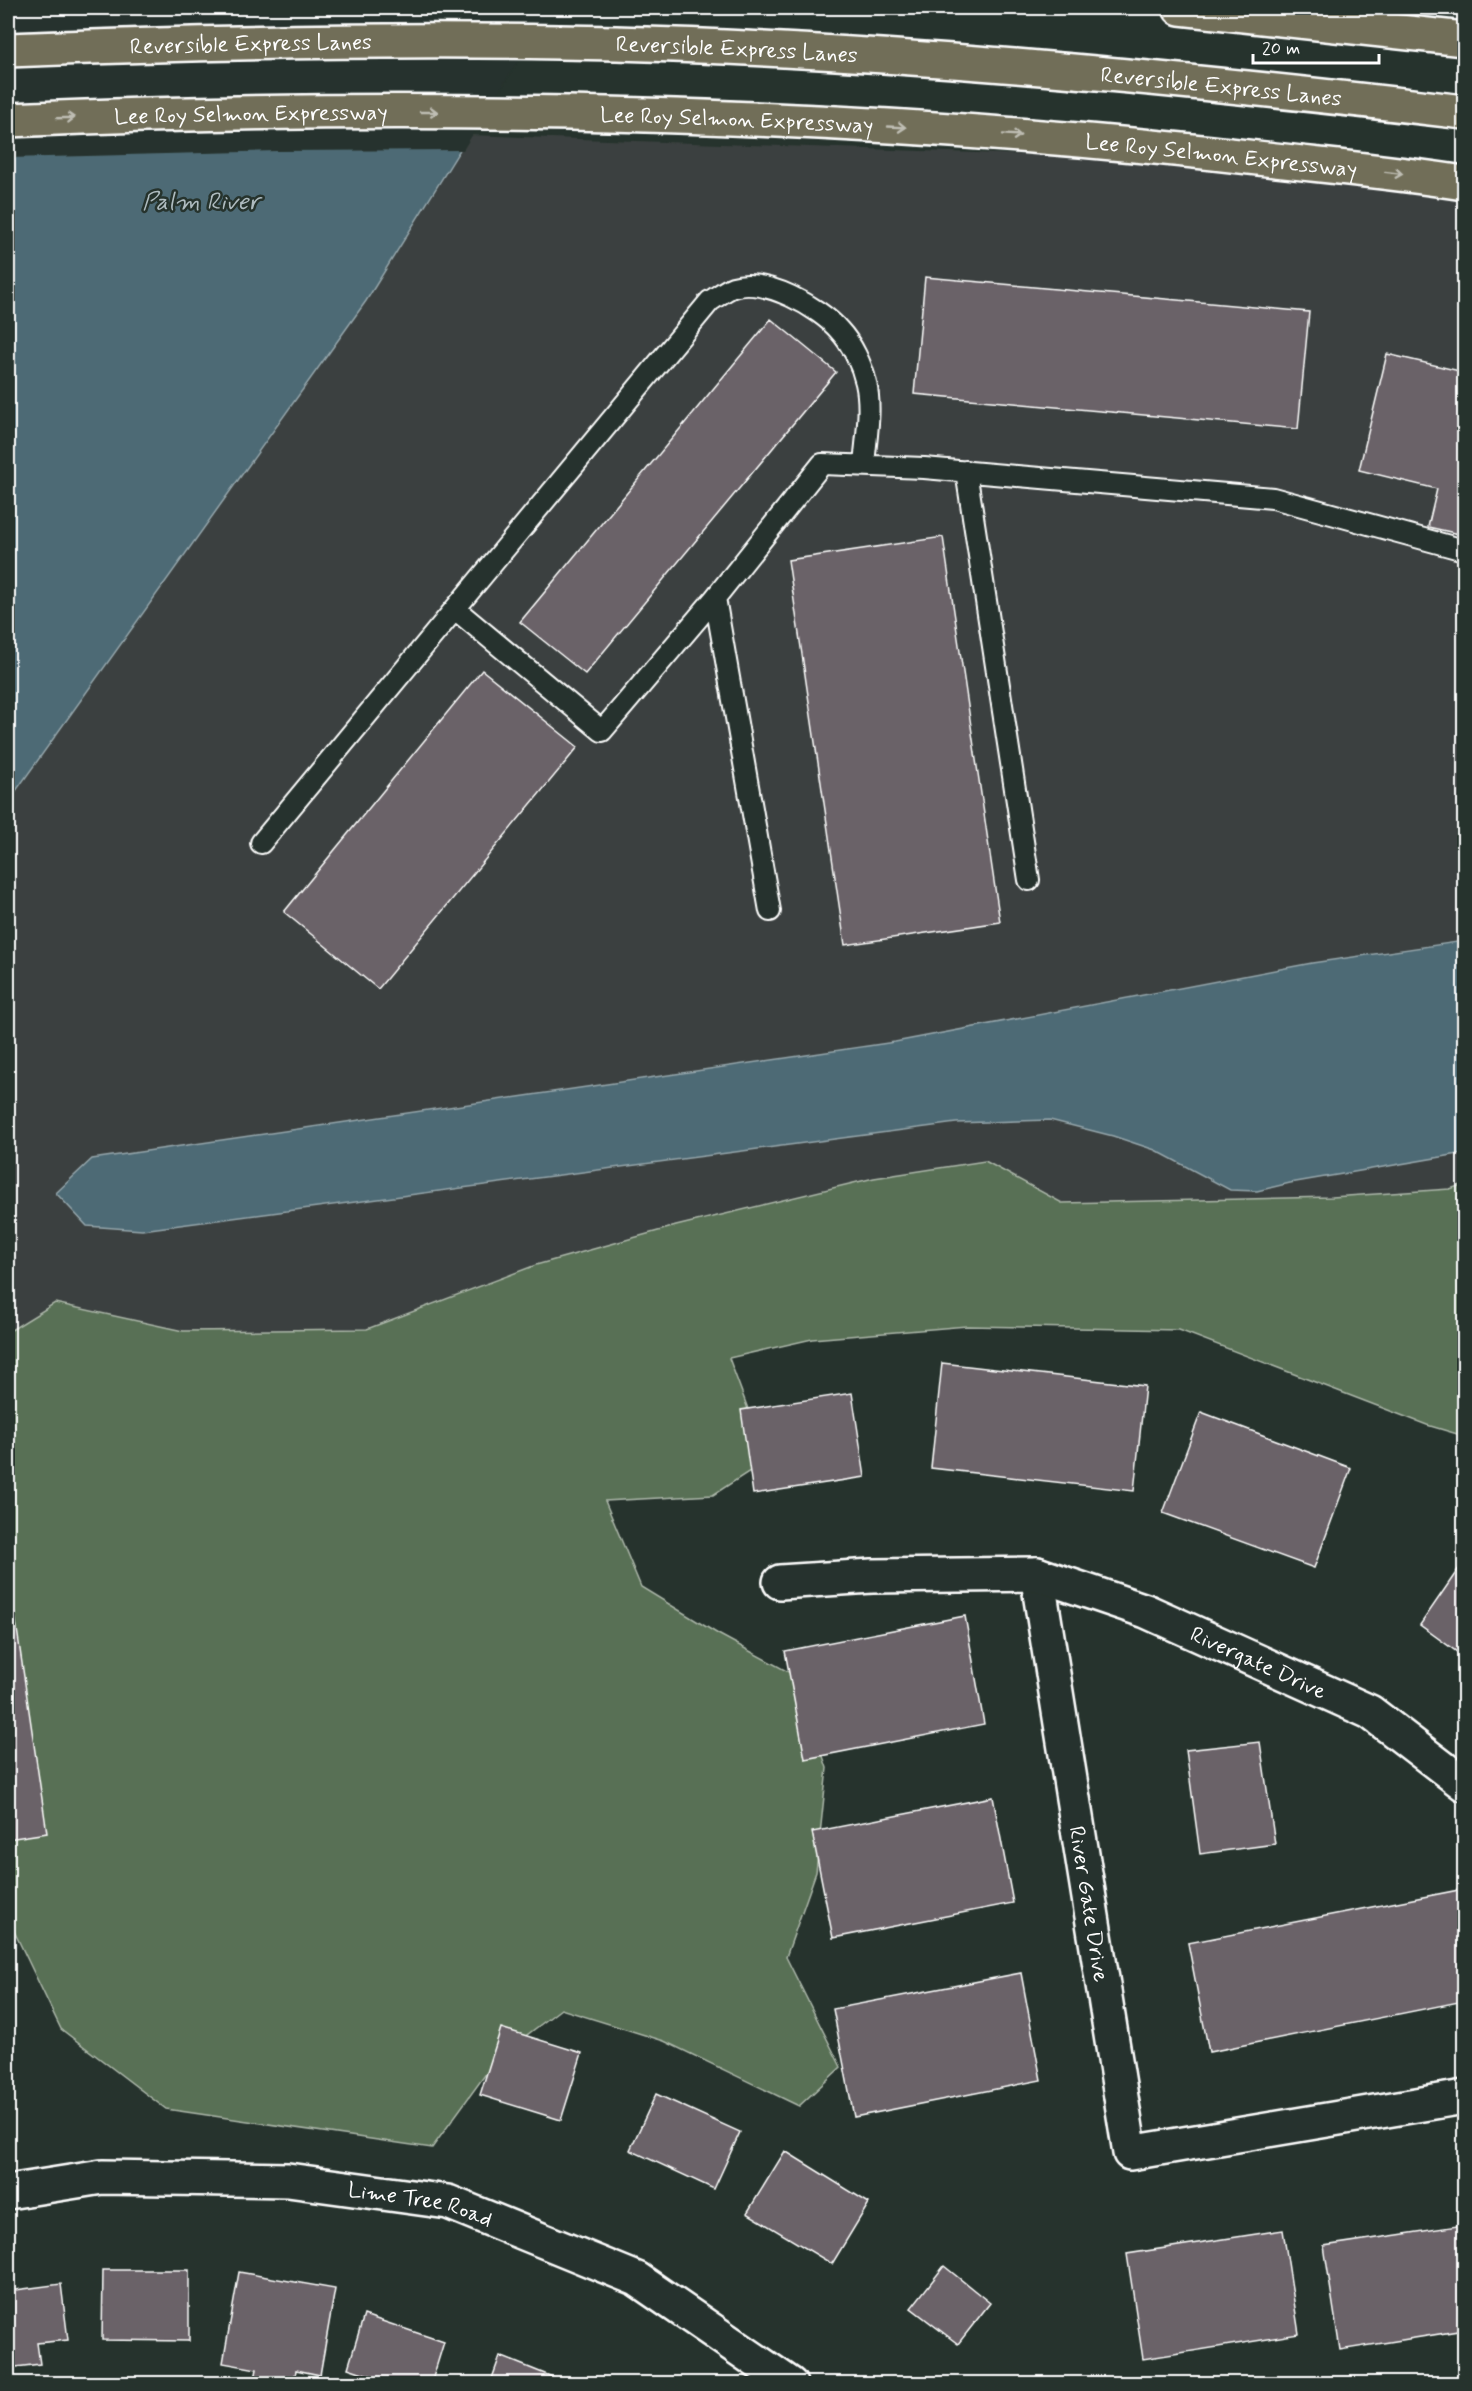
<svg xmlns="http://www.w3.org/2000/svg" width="1472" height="2391" font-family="Mynerve,sans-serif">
<rect width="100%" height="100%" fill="#26332d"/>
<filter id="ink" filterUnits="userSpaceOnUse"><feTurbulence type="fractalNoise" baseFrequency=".0167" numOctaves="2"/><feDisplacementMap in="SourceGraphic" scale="12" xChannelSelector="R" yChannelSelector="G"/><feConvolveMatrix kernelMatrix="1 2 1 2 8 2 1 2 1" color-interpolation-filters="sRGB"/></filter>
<g filter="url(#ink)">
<path fill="#3b413f" d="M 1392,8 L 1464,8 L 1464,12 Z
M 469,135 L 1431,169 L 1464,174 L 1464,1283 L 928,1267 L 8,1503 L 8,802 L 366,301 Z"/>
<path fill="#586f54" stroke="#acb7aa" stroke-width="1.5" d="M 985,1161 L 1062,1203 L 1332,1197 L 1450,1189 L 1464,1184 L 1464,1436 L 1427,1425 L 1179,1330 L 967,1326 L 812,1339 L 729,1358 L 767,1460 L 713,1495 L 605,1501 L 641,1587 L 718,1634 L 796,1676 L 827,1768 L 816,1872 L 786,1957 L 841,2067 L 799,2106 L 664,2041 L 561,2009 L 498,2057 L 432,2148 L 166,2109 L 61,2029 L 13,1929 L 8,1914 L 8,1332 L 55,1303 L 183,1331 L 367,1329 L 536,1265 L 676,1226 L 874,1178 Z"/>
<path fill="#4e6a74" stroke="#95a6ac" stroke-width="1.5" d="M 8,8 L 548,8 L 366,301 L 8,802 Z
M 1464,941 L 1464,1153 L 1290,1183 L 1257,1191 L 1230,1190 L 1155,1150 L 1113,1136 L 1050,1120 L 956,1123 L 142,1230 L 87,1226 L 56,1193 L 92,1159 L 895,1042 L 1312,963 Z"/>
<path fill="#26332d" d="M 8,8 L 551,8 L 463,150 L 278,151 L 8,158 Z"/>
<path fill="#6b6268" stroke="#fff" stroke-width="1.5" d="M 925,277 L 1309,312 L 1298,429 L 914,394 Z
M 771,319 L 836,372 L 585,674 L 520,622 Z
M 1387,354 L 1464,372 L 1464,535 L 1428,527 L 1437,489 L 1359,470 Z
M 943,537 L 1000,922 L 845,945 L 788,560 Z
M 482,670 L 578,747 L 378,989 L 284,912 Z
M 942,1363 L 1145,1386 L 1134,1491 L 931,1468 Z
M 852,1393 L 865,1477 L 753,1494 L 741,1410 Z
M 1201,1412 L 1351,1468 L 1314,1568 L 1163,1513 Z
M 1464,1561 L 1464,1657 L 1420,1625 Z
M 8,1568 L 47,1833 L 8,1839 Z
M 965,1616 L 984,1724 L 805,1759 L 785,1651 Z
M 1260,1742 L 1275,1844 L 1200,1854 L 1186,1750 Z
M 993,1797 L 1013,1903 L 833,1938 L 812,1832 Z
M 1464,1889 L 1464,2001 L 1209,2052 L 1188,1943 Z
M 1021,1973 L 1041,2080 L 854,2117 L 833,2009 Z
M 501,2028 L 582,2053 L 561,2120 L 480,2095 Z
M 656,2094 L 740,2132 L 714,2189 L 630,2150 Z
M 785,2151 L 869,2203 L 832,2264 L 747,2213 Z
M 1464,2225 L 1464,2330 L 1340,2350 L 1324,2246 Z
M 1283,2230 L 1299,2334 L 1143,2359 L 1127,2254 Z
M 944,2266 L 990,2303 L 958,2344 L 911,2308 Z
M 103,2270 L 189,2270 L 189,2341 L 102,2340 Z
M 239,2272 L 335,2289 L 320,2375 L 296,2370 L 294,2384 L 254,2384 L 257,2369 L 223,2363 Z
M 61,2284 L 68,2340 L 37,2343 L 40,2364 L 8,2368 L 8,2291 Z
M 364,2315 L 444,2342 L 431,2384 L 376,2384 L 378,2378 L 348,2368 Z
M 500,2356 L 570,2384 L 490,2384 Z"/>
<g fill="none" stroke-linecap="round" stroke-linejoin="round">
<g stroke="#fff" stroke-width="24">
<path id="lane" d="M 966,471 L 1029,880
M 455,609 L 602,731 L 715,598
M 261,843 L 710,301 C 717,297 725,290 733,287 C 765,277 819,307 839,330 C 852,344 862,365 866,383 C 872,409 866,439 864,465
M 770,911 L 715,598 L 822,464 L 924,468 L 1273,498 L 1464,550"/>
</g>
<g stroke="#fff" stroke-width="38">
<g id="street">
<path id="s1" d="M 1037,1574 L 1130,2153 L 1464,2097"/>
<path id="s2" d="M 780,1582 L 872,1576 L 1037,1574 L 1146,1611 L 1370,1712 L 1464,1784"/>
<path id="s3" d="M 8,2192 L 102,2177 L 288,2180 L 448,2202 L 637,2279 L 790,2384"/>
</g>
</g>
<g stroke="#fff" stroke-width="38">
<g id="highway">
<path d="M 1180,8 L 1464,39"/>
<path id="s4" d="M 8,50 C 210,42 413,38 616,43 C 900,51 1183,79 1464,112"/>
<path id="s5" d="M 8,120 C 430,102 855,111 1275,160 C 1338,167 1402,173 1464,183"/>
</g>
</g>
<use href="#lane" stroke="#26332d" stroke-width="20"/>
<use href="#street" stroke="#26332d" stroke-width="33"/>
<use href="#highway" stroke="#716e59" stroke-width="33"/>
</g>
<defs><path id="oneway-shaft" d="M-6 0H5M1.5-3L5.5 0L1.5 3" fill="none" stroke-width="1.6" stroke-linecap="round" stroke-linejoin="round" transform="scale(1.5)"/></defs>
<g stroke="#bfbeb4">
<use href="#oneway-shaft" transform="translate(429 112)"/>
<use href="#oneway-shaft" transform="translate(66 118) rotate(-2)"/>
<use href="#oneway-shaft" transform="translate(897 127) rotate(3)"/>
<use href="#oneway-shaft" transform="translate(1012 135) rotate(4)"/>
<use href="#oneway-shaft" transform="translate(1394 173) rotate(7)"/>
</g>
</g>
<g text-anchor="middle" stroke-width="5" stroke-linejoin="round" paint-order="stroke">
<g font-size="22" fill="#fff" stroke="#26332d">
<text dy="8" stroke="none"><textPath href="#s4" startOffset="243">Reversible Express Lanes</textPath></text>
<text dy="8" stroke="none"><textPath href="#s4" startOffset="729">Reversible Express Lanes</textPath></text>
<text dy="8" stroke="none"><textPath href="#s4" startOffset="1215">Reversible Express Lanes</textPath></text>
<text dy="8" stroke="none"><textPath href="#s5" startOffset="243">Lee Roy Selmon Expressway</textPath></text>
<text dy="8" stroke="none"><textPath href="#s5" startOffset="729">Lee Roy Selmon Expressway</textPath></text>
<text dy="8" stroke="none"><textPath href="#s5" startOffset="1215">Lee Roy Selmon Expressway</textPath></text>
<text dy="8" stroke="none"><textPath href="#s2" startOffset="496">Rivergate Drive</textPath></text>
<text dy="8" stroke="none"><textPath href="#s1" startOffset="334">River Gate Drive</textPath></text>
<text dy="8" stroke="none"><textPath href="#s3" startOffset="416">Lime Tree Road</textPath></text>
</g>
<g font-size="24" font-style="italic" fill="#afbcc0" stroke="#26332d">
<text x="201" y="209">Palm River</text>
</g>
</g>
<rect width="1472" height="2391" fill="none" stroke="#26332d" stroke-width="30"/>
<rect x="15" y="15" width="1442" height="2361" fill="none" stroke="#fff" stroke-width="2" filter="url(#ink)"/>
<path d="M1253 54v9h126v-9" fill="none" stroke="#ffffff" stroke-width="3"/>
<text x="1262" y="54" font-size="18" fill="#ffffff" stroke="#26332d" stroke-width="4.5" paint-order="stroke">20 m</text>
</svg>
